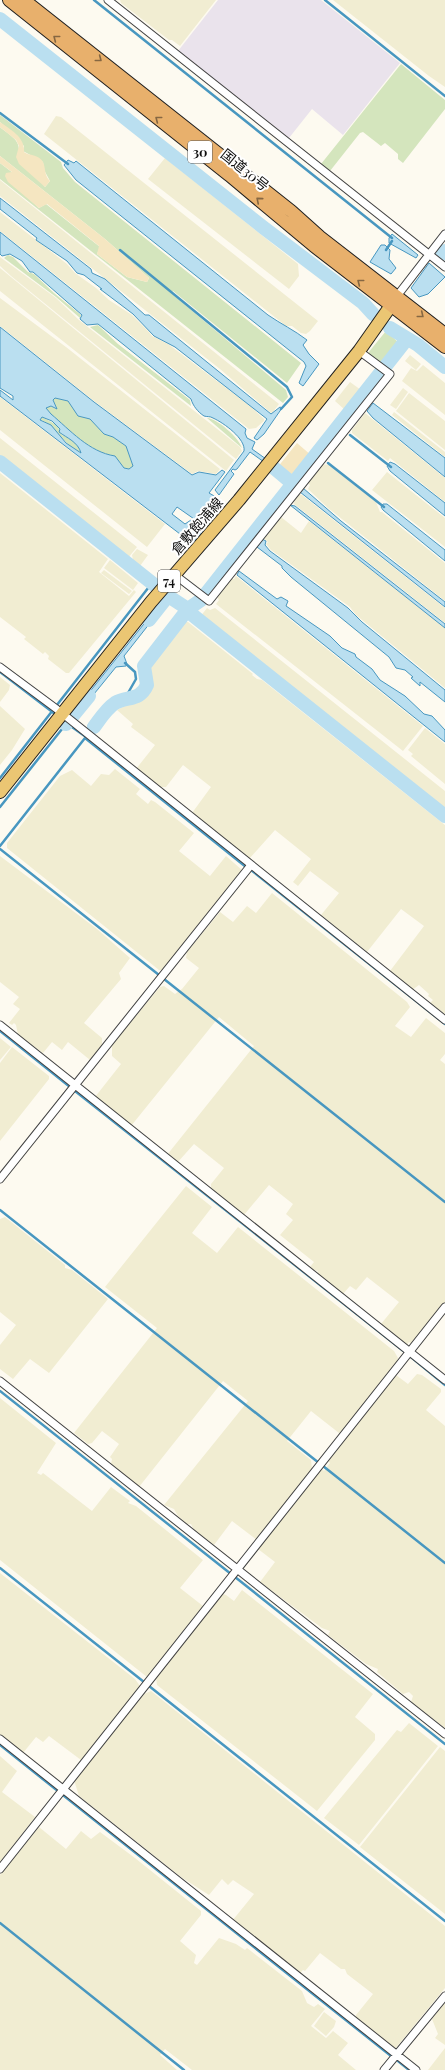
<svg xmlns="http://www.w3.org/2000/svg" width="445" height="2070" font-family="'Playfair Display','Noto Sans JP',serif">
<rect width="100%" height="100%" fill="#fdfaf0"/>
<path fill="#eae3ec" d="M 218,0 L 321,0 L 400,63 L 343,135 L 312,109 L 289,138 L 178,51 Z"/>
<path fill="#f1edd2" d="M 120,0 L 216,0 L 180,46 L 172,40 L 169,40 L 121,3 Z
M 333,0 L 445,0 L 445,87 L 429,76 Z
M 56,116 L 61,117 L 318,321 L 310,331 L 306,334 L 301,333 L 292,326 L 286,326 L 44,134 Z
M 165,158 L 298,264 L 299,276 L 289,289 L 148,179 Z
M 0,180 L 279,404 L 273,412 L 271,413 L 220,369 L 0,196 Z
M 0,212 L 67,264 L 75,273 L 96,288 L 109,300 L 132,315 L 149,332 L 152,336 L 168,344 L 250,406 L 264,419 L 264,421 L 256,428 L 249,429 L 0,231 Z
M 0,257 L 56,298 L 79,320 L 240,447 L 242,451 L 236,459 L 11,276 L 0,266 Z
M 0,268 L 234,460 L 226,471 L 0,291 Z
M 0,298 L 66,347 L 220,469 L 216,474 L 198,471 L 192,474 L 94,401 L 0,326 Z
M 410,355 L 421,364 L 416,370 L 405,361 Z
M 423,365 L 445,383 L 445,415 L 402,381 L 411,368 L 417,371 Z
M 350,382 L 361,390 L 345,410 L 335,401 Z
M 403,388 L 408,392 L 396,409 L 390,405 Z
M 409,393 L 445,421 L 445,450 L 396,411 Z
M 0,397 L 165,524 L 147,547 L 0,430 Z
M 394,412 L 445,452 L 445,457 L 392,415 Z
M 365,413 L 445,478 L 445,502 L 390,458 L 388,461 L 352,433 L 352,430 Z
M 0,438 L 137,547 L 128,558 L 0,456 Z
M 321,464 L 329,465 L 376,502 L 380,512 L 382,512 L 445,563 L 445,601 L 328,508 L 308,489 L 310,485 L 307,483 Z
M 387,472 L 445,518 L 445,547 L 372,490 Z
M 0,473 L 108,559 L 99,572 L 129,596 L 134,590 L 136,592 L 69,673 L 66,673 L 48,659 L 49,656 L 45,652 L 43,654 L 24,639 L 26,637 L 0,617 Z
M 298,494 L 302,495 L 445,608 L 445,623 L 294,504 L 295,498 Z
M 281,517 L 301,533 L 309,521 L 445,628 L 445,688 L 356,615 L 350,607 L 271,550 L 266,544 L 268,542 L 263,538 Z
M 137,549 L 148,555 L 140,566 L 133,560 L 132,555 Z
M 110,560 L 138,583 L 133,590 L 104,568 Z
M 104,570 L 132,591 L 129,594 L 101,573 Z
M 236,576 L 423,726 L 403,751 L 216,604 L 219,600 L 217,597 L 230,579 L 234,579 Z
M 207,608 L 210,610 L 215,608 L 445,791 L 445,811 L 200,617 Z
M 185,622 L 188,622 L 253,674 L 252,675 L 257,679 L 262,680 L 445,825 L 445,1014 L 430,1003 L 433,1000 L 428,996 L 429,994 L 419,985 L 412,990 L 390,971 L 424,926 L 401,909 L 367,952 L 321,915 L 339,893 L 310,871 L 298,886 L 293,882 L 311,859 L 275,830 L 249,859 L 192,813 L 211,787 L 183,765 L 166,787 L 158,787 L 136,769 L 155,745 L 131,727 L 133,724 L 117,710 L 147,695 L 151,690 L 151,684 L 149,666 Z
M 0,677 L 10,685 L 9,690 L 0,702 Z
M 0,706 L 25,729 L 12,750 L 0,765 Z
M 425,728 L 445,744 L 445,784 L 411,756 L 413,754 L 408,750 Z
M 115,769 L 140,789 L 136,794 L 148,804 L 151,800 L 155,802 L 194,833 L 179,851 L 210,876 L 226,856 L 242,870 L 162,970 L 159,970 L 7,848 L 7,843 L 60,776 L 72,770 L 91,786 L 101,774 L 109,775 Z
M 0,856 L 97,929 L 130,958 L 119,973 L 121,979 L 84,1023 L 102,1038 L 102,1046 L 90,1060 L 68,1042 L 62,1050 L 52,1042 L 43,1053 L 18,1035 L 16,1025 L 14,1023 L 12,1025 L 9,1023 L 20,1009 L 13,1004 L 19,997 L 0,982 Z
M 272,893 L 407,1002 L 410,1007 L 395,1026 L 411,1037 L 426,1018 L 445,1033 L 445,1054 L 440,1060 L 445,1064 L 445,1303 L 412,1344 L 409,1342 L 407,1345 L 381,1324 L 399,1302 L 367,1277 L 356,1290 L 350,1286 L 343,1294 L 317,1274 L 318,1271 L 312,1270 L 310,1267 L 314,1262 L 280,1235 L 293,1220 L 286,1214 L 293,1204 L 269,1185 L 244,1215 L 211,1189 L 211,1184 L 224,1168 L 194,1144 L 177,1163 L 167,1155 L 254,1046 L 219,1017 L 131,1126 L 95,1097 L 121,1064 L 112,1056 L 112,1045 L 160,987 L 164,986 L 175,994 L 182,989 L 199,968 L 186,958 L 187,952 L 220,912 L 233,922 L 247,906 L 256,913 Z
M 0,1038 L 11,1047 L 0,1060 Z
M 12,1047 L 49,1076 L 49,1079 L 0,1141 L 0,1063 Z
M 186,1186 L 212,1207 L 192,1233 L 217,1253 L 238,1227 L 394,1351 L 398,1358 L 397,1362 L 343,1432 L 339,1433 L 311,1411 L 287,1441 L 311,1460 L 312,1469 L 257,1540 L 232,1521 L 214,1545 L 194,1530 L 191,1524 L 187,1524 L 178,1516 L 174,1509 L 164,1505 L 248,1401 L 223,1381 L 139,1487 L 111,1464 L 112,1459 L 110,1457 L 119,1444 L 102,1431 L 92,1443 L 88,1444 L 74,1433 L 157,1328 L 105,1287 Z
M 5,1217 L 65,1265 L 65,1268 L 72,1270 L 108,1299 L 49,1373 L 30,1359 L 13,1379 L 0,1369 L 0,1345 L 16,1325 L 0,1312 L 0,1219 Z
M 417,1374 L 422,1375 L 441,1389 L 441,1392 L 426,1410 L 445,1426 L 445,1728 L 411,1702 L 413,1696 L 409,1692 L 403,1694 L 377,1672 L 378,1669 L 366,1664 L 328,1635 L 330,1631 L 322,1628 L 260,1582 L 275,1562 L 258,1549 L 322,1469 L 324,1471 L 330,1463 L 328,1461 L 396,1375 L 408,1384 Z
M 0,1398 L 56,1443 L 37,1473 L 41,1475 L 43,1473 L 92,1511 L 111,1487 L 130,1501 L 128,1503 L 136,1506 L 203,1560 L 180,1588 L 203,1606 L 147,1677 L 0,1560 Z
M 0,1573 L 135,1679 L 140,1686 L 81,1760 L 49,1736 L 43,1742 L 36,1737 L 23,1753 L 0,1735 Z
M 242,1590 L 373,1694 L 355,1717 L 375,1734 L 375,1740 L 317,1811 L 157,1685 L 156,1678 L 223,1594 L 226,1595 L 234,1601 Z
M 151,1691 L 445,1926 L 445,1988 L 395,2049 L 356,2017 L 356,2015 L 373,1994 L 347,1974 L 345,1969 L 341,1969 L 320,1953 L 305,1971 L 303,1970 L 300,1973 L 232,1921 L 254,1894 L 233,1880 L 228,1885 L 222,1879 L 209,1895 L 181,1877 L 79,1796 L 74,1780 L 144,1694 Z
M 409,1723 L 438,1746 L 359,1845 L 324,1818 L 397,1730 L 401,1732 Z
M 440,1747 L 445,1751 L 445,1914 L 360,1847 Z
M 0,1756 L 17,1771 L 2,1792 L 35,1817 L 0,1863 Z
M 39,1827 L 66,1849 L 81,1831 L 91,1839 L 100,1832 L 135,1858 L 201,1911 L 201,1915 L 180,1941 L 196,1955 L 194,1963 L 197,1965 L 219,1938 L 236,1944 L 245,1950 L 247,1948 L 302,1991 L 307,2003 L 314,2007 L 318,2004 L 325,2009 L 311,2026 L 326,2038 L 333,2031 L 348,2043 L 338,2055 L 356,2070 L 192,2070 L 165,2049 L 160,2055 L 177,2070 L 0,2070 L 0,1875 Z
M 445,2002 L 445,2045 L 435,2038 L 438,2034 L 432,2019 Z
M 324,2012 L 336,2021 L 334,2027 L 326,2036 L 314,2026 Z
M 445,2048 L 445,2070 L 428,2070 Z"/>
<path fill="#d4e5bd" d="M 401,64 L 445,100 L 445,109 L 403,163 L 398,159 L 398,154 L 385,143 L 381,146 L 363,132 L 360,133 L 330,171 L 321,164 Z
M 0,115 L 61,162 L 63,168 L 75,182 L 301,363 L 287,383 L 173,291 L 171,293 L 286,390 L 288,397 L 283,403 L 0,179 L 0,163 L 13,173 L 26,196 L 39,208 L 46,204 L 100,247 L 97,254 L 127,277 L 147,282 L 149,278 L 105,239 L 0,156 L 0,127 C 9,135 20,139 19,152 L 45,187 L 50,181 L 44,170 L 43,162 L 23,151 L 24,146 L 0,122 Z
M 8,255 L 13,257 L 28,272 L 34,274 L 54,293 L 81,315 L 80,318 L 56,297 L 4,258 Z
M 98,325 L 118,344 L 190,400 L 191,406 L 90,327 Z
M 386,331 L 400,344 L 383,365 L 368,353 Z
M 55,398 L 68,401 L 78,416 L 90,419 L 104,434 L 113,437 L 126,446 L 133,466 L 129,469 L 124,468 L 115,456 C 89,452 70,430 51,414 L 46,408 L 51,406 L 56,409 L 53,400 Z
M 42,417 L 57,425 L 62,435 C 70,437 80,446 81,453 C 76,449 69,446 66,442 C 60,436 49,421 40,420 Z
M 207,418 C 217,418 240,439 242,448 Z
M 205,512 L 207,514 L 209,512 L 217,519 L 208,530 L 197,522 Z"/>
<path fill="#f5e6c1" d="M 0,122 C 11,130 25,137 24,152 C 29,156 39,154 43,162 C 46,169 44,175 50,181 L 45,187 L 19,164 L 16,157 L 19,146 L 16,140 L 0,127 Z
M 0,156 L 105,239 L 149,278 L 147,282 L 127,277 L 97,254 L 99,246 L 47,204 L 39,208 L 8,182 L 5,176 L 6,173 L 12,172 L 0,163 Z
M 297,443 L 312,456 L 292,481 L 277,468 Z"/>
<path fill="#badff0" stroke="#4897c0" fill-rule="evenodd" d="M 68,160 L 74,163 L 76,161 L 268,315 C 281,324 294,330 307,340 L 303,345 L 309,354 L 319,364 L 303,386 L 299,383 L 306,366 L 304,362 L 76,180 L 64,165 Z
M 0,198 L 91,269 L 92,273 L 105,279 L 145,315 L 149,315 L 271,414 L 280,407 L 282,408 L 264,434 L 257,440 L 254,438 L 267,419 L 175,347 L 154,336 L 133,314 L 100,289 L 102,289 L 84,275 L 77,273 L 67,261 L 36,240 L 37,238 L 0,209 Z
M 0,232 L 246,429 L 245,433 L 247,438 L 255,442 L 252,449 L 266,459 L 264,462 L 250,452 L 237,469 L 235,470 L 233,469 L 231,471 L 234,474 L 219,495 L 215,490 L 244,451 C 246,439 224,423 213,418 C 210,416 207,417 204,416 C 198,412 193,406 191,399 L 98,324 L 87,325 L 80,319 L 82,315 L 33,272 L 30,272 L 22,261 L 10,254 L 2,256 L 0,254 Z
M 392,234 L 418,255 L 416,258 L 389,243 L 389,238 Z
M 381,245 L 385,245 L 390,250 L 389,259 L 396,268 L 391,274 L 370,262 Z
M 429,263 L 445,277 L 428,294 L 419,297 L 411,288 Z
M 0,327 L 94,402 L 192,475 L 199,472 L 216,475 L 222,470 L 225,472 L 209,493 L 216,497 L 197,521 L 177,507 L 172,514 L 185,524 L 191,520 L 204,532 L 194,543 L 180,534 L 0,396 L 0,390 L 13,400 L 13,396 L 0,388 ZM 55,398 L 68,401 L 78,416 L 90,419 L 104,434 L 113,437 L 126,446 L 133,466 L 129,469 L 124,468 L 115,456 C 89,452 70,430 51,414 L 46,408 L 51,406 L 57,409 L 53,400 ZM 42,417 L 52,421 L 60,429 L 59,432 C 67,438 78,442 81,453 L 66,443 L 51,425 L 40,420 Z
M 373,403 L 445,458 L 445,477 L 373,418 L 367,411 Z
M 390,462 L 395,464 L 445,503 L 445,516 L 390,471 L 387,466 Z
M 303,488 L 341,521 L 445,602 L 445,607 L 300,492 Z
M 383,504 L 387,504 L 445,550 L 445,561 L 383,510 L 381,507 Z
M 290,505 L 295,506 L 445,624 L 445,628 Z
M 262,539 L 266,541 L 265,545 L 270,551 L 348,608 L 362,622 L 445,690 L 445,702 L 420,682 L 420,686 L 411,678 L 413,677 L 405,670 L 396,668 L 389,657 L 291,577 L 282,568 L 282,566 L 257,547 Z
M 239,571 L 277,599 L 281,597 L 288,601 L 286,606 L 289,608 L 330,636 L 342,648 L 355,654 L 356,657 L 372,669 L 380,680 L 405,696 L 424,714 L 432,716 L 445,730 L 445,742 L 237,575 Z
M 159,605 L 161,609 L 124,656 L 127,664 L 126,666 L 116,667 L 81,710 L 76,709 Z
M 103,710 L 108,713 L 91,734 L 89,732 L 88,725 L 97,713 L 101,713 Z"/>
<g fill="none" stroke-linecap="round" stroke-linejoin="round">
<path stroke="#4897c0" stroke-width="2.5" d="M 94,0 L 392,238
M 325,0 L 445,96
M 0,113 L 68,164
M 120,250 L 287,387 L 292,397 L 281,409
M 386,250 L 392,241
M 350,293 L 353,289
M 361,399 L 363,401
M 339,426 L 341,428
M 350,435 L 391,467
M 317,453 L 319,455
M 328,463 L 384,507
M 294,483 L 296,485
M 282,498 L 284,499
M 249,539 L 252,541
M 229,565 L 231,567
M 0,672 L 55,714
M 124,700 L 136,679 L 135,672 L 125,663
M 65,722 L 86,737
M 0,778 L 152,583
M 0,807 L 66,724
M 0,846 L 85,738 L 246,867
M 0,849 L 159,975
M 251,870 L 445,1024
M 164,979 L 445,1202
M 0,1031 L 70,1087
M 75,1091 L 406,1353
M 0,1210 L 319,1463
M 411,1357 L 445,1385
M 0,1391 L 231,1574
M 323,1466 L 445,1563
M 0,1568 L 144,1682
M 235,1577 L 445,1744
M 149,1686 L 445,1921
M 0,1745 L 391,2056
M 0,1923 L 184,2070
M 398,2061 L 409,2070"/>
<path stroke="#badff0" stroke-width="14" d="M 0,19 L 264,228 L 363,303 L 373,314
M 442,254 L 445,251
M 390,328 L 418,345 L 445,367
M 0,462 L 157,587
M 274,468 L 293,484
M 149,620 L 168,596 L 188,609 L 201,600 L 407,339
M 66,724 L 89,696
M 94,727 C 100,719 106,709 115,703 C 128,696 140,701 147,685 L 144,666 L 188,609 L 190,613 L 445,816"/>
<g stroke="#414141" stroke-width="9">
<path id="minor" d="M 108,0 L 445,267
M 397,296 L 445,234
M 175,575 L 209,601 L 390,374 L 359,351
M 0,667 L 58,710 L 445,1020
M 0,1025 L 445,1380
M 0,1179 L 251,865
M 0,1381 L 445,1734
M 0,1739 L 416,2070
M 0,1869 L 445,1307
M 384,2070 L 445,1996"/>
</g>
<g stroke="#1f1f1f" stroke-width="14">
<path id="primary" d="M 0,792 L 151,602 L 239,500 L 359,351 L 397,297"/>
</g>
<g stroke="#1f1f1f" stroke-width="14">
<path id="trunk" d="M 9,0 L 229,175 L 314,246 L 445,347
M 24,0 L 291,211 L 320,237 L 445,334"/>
</g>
<use href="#minor" stroke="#fff" stroke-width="7"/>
<use href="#primary" stroke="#ebc673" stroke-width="12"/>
<use href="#trunk" stroke="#e8b06c" stroke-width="12"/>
</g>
<defs><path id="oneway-chevron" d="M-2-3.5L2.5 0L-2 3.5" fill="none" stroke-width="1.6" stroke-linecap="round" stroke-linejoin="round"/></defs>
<g stroke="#866742">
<use href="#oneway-chevron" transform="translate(56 38) rotate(-142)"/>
<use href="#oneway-chevron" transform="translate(99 59) rotate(38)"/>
<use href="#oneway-chevron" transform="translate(158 119) rotate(-142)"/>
<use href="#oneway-chevron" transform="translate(259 200) rotate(-140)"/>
<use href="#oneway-chevron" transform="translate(360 282) rotate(-142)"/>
<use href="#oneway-chevron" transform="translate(421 315) rotate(39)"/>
</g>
<g text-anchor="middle" stroke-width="4" stroke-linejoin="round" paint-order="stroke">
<g fill="#fff" stroke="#565656" stroke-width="1">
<rect x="188" y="141" width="24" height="22" rx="3"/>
<rect x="158" y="570" width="22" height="22" rx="3"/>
</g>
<g font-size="13" font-weight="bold" fill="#0e0e0e">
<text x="200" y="157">30</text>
<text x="169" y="586">74</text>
</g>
<g font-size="14" fill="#0e0e0e" stroke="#fff">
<text transform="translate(245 170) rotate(39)" y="5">国道30号</text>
<text transform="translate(197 526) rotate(-49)" y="5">倉敷飽浦線</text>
</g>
</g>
</svg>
